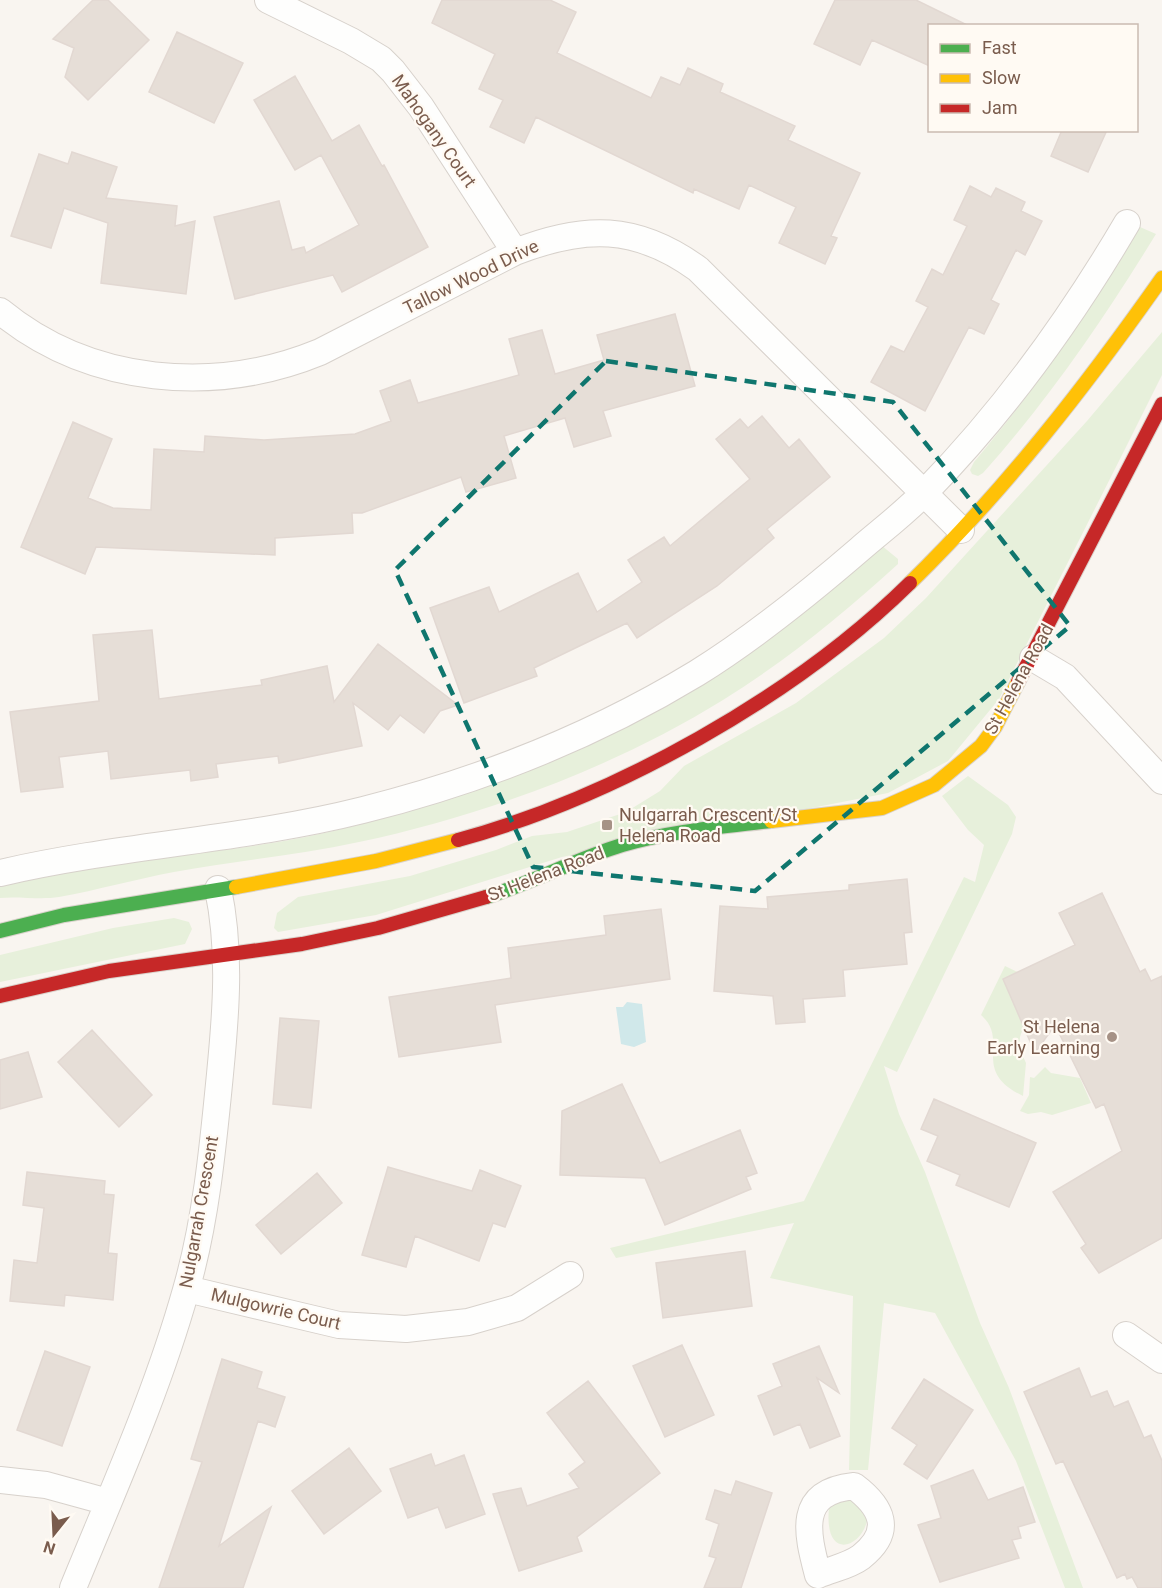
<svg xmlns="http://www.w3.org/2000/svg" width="1162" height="1588" font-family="Roboto,sans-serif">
<rect width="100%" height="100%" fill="#f9f5f0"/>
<path fill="#e7f0db" d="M 1140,227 L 1156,234 C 1104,319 1049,399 983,473 L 978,476 L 972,474 L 970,470 L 974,462 C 1039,385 1088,313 1140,227 Z
M 1162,332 L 1162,375 L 1124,451 L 999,699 L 948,761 L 888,793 L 562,857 L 376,915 L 278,932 L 274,928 L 277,913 L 298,897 L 410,876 L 496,850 L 532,836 L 567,832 L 626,812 L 660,791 L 684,766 L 796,703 L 884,638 L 926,598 L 1087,421 Z
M 881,545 L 898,559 L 898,564 C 843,614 786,661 723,700 C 613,768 485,815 359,842 C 298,855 235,861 174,872 C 136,879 98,890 59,897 C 40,900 19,896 0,898 L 0,886 C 83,864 168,858 253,846 C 322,836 391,818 457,796 L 764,643 L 833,589 Z
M 968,776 L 1008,805 L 1016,817 L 1012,834 L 897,1072 L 884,1066 L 899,1114 L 925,1172 L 980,1323 L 1009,1388 L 1083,1588 L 1065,1588 L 1016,1461 L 935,1313 L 884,1303 L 868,1470 L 849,1470 L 853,1296 L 770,1278 L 794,1223 L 616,1258 L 610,1248 L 804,1201 L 964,877 L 975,882 L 984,845 L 968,830 L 942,796 Z
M 174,918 L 189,922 L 192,929 L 185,944 L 0,982 L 0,955 L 113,928 Z
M 1005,966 L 1030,978 L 1024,1025 L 1020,1037 L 1019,1048 L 1026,1063 L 1023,1096 C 969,1070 1011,1041 981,1015 Z
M 1045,1067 L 1051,1073 L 1080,1078 L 1091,1103 L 1052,1115 L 1041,1112 L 1028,1114 L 1020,1111 L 1029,1095 L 1030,1077 L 1034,1078 Z
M 847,1497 L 868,1510 C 870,1545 823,1567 829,1508 L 837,1500 Z"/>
<path fill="#d0e8ea" d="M 627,1002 L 642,1004 L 646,1042 L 634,1047 L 621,1044 L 616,1007 L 623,1007 Z"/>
<path fill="#e6ded7" stroke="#e2d8d2" stroke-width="1.5" d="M 93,0 L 108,0 L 149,40 L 88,100 L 65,77 L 74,48 L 53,39 Z
M 442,0 L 550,0 L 576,12 L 557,53 L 651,98 L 661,77 L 680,85 L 688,68 L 723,84 L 720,92 L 795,126 L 788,140 L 860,173 L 831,236 L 837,238 L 825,264 L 779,243 L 796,207 L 749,185 L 739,209 L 694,189 L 693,193 L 536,117 L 524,143 L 490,127 L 503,100 L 479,89 L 495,54 L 432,23 Z
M 835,0 L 916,0 L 969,26 L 930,26 L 930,66 L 872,40 L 860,65 L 814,44 Z
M 177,32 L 243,63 L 214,123 L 149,92 Z
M 295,76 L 332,141 L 359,125 L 382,166 L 384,165 L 428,247 L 342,292 L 333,275 L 235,299 L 214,217 L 279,201 L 292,250 L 304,247 L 306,253 L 359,225 L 321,155 L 295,170 L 254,100 Z
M 1062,130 L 1107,130 L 1088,172 L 1051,156 Z
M 72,152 L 117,167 L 106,198 L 177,206 L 175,226 L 195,221 L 186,294 L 101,283 L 108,223 L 64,208 L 51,248 L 11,236 L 39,154 L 68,164 Z
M 970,186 L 991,197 L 996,188 L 1025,202 L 1021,211 L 1042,221 L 1025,255 L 1016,250 L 991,300 L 999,304 L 984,334 L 969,327 L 925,411 L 871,382 L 891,346 L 904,352 L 928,307 L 916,301 L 932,269 L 943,275 L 967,226 L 954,220 Z
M 675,314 L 695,386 L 603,411 L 611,436 L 574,447 L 565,418 L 504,436 L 516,478 L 466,492 L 461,477 L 362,513 L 352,513 L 353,533 L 275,538 L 275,555 L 96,547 L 85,574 L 21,547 L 73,422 L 112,439 L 88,498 L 113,508 L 151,510 L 154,449 L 204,452 L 205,436 L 264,440 L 355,434 L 391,421 L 380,391 L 410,380 L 418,403 L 519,375 L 509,339 L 542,330 L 555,374 L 604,360 L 597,335 Z
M 762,416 L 789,448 L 799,439 L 830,477 L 767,529 L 774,538 L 717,586 L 637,638 L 627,623 L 534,668 L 537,676 L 464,703 L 430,608 L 489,587 L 499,612 L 578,573 L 597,612 L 642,582 L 628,560 L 664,537 L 670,546 L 750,479 L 716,439 L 740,419 L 748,428 Z
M 152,630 L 159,699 L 262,685 L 261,680 L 327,666 L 334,702 L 378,644 L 458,705 L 440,711 L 424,733 L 400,715 L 388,730 L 353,703 L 362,746 L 279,763 L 278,756 L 216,764 L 218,777 L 191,781 L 190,770 L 111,779 L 108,751 L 59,757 L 63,787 L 21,792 L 10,712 L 99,701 L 93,635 Z
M 907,879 L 912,932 L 904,933 L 907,964 L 843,970 L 845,996 L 803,999 L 805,1022 L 776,1024 L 773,996 L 714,991 L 720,906 L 768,909 L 767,897 L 849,890 L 849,885 Z
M 1102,893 L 1140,972 L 1145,969 L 1151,981 L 1162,976 L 1162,1238 L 1099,1273 L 1081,1248 L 1086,1244 L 1053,1192 L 1122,1151 L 1104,1104 L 1096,1108 L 1055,1025 L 1035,1053 L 1003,979 L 1075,945 L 1059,913 Z
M 661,909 L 670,979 L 495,1005 L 501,1042 L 399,1057 L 389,997 L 511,978 L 508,948 L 606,935 L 604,916 Z
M 280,1018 L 319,1021 L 311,1108 L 273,1104 Z
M 92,1030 L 152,1095 L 119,1127 L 58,1062 Z
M 28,1052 L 42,1097 L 0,1109 L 0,1060 Z
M 622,1084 L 660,1163 L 740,1130 L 757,1173 L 746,1177 L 751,1189 L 665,1225 L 645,1178 L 560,1175 L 562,1111 Z
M 934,1099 L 1036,1143 L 1009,1207 L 956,1185 L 960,1175 L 927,1161 L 938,1136 L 921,1129 Z
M 388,1167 L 472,1191 L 480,1170 L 521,1186 L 505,1227 L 493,1223 L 479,1261 L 415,1236 L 406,1267 L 362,1255 Z
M 27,1172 L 105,1181 L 104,1194 L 114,1195 L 108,1253 L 117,1254 L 113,1300 L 65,1295 L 64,1306 L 10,1301 L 14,1260 L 37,1263 L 44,1208 L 23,1205 Z
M 317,1173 L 342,1203 L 281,1254 L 256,1225 Z
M 745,1251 L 752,1306 L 663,1318 L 656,1263 Z
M 682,1345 L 714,1415 L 665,1437 L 633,1366 Z
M 819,1346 L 839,1393 L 817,1378 L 840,1436 L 810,1448 L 800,1424 L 774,1435 L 758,1396 L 782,1386 L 773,1364 Z
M 45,1351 L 90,1367 L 62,1446 L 17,1430 Z
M 222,1359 L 262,1372 L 257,1388 L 285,1397 L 275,1427 L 258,1421 L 219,1546 L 271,1507 L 243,1588 L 159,1588 L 202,1462 L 191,1459 Z
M 1079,1368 L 1091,1397 L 1107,1391 L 1114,1407 L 1128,1401 L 1144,1438 L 1151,1435 L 1162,1461 L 1162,1588 L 1138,1588 L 1132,1577 L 1127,1579 L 1125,1574 L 1117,1578 L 1063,1461 L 1056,1464 L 1024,1392 Z
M 924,1379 L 973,1410 L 927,1479 L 904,1464 L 917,1445 L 892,1428 Z
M 588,1381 L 660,1473 L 577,1537 L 582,1551 L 519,1571 L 493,1494 L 521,1488 L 527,1506 L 579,1488 L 569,1474 L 585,1462 L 547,1413 Z
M 349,1448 L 381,1491 L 324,1534 L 292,1491 Z
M 431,1454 L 435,1466 L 464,1455 L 485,1514 L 446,1528 L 438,1507 L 408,1518 L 390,1469 Z
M 973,1470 L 988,1500 L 1023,1487 L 1035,1522 L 1018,1527 L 1021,1538 L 1012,1540 L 1019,1558 L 940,1582 L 918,1525 L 941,1518 L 931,1486 Z
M 736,1481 L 772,1493 L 741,1588 L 704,1588 L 716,1558 L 709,1556 L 719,1524 L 706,1519 L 715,1490 L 731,1495 Z"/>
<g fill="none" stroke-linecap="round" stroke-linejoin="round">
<g stroke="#d7d1cb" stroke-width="28">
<path id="street" d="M 268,0 L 351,41 L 381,59 L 393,71 L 421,107 L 515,252
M 0,311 C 90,385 215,395 320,352 L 515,252 C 584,225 636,224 698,269 L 961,530
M 1033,658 L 1065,677 L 1162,781
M 0,873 C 120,845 244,840 363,810 C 479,781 595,735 697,673 C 755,637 809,593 860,549 C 882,530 906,512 927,490 C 1005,410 1070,320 1127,223
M 187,1289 L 339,1325 L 406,1329 L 468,1322 L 517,1308 L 570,1275
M 1126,1335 L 1162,1360
M 0,1480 L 46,1485 L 108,1502
M 854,1486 C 882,1507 894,1531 861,1557 C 849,1566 832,1569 818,1575 C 807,1533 796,1492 854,1486 Z
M 73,1588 C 113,1490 157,1393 186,1290 C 206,1221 213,1146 220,1074 C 226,1013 231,950 218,889"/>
</g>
<g stroke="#d9d2cb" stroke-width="16">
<path id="fast" d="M 486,897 C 532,883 576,859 622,845 C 671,831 721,827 771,821
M 0,931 L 64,915 L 236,887"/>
</g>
<g stroke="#d9d2cb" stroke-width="16">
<path id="slow" d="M 910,583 C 1005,490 1086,386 1162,278
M 771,821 L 882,808 L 934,785 L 981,746 L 995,727 L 1018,682
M 236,887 L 376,861 L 458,840"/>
</g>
<g stroke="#d9d2cb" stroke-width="16">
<path id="jam" d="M 1018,682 L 1162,404
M 458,840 C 615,797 794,697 910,583
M 0,996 L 109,971 L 302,944 L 378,928 L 486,897"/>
</g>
<use href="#street" stroke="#fefefd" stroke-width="26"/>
<use href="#fast" stroke="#4caf50" stroke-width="14"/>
<use href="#slow" stroke="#ffc107" stroke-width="14"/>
<use href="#jam" stroke="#c62828" stroke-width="14"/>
</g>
<path fill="none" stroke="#0f766e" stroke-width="4.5" stroke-dasharray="12 8" stroke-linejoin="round" d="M 606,361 L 893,402 L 1070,626 L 755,891 L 533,867 L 395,570 Z"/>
<g fill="#a69286" stroke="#fffaf3" stroke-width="2">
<rect x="601" y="819" width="12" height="12" rx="3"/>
<circle cx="1112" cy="1037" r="6"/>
</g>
<g text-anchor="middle" stroke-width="4.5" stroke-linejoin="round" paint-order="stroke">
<g font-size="18" fill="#7a5c4d" stroke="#fffaf3">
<text transform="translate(434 131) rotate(55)" y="6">Mahogany Court</text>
<text transform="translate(471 277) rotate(-26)" y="6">Tallow Wood Drive</text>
<text transform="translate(1019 679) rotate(-61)" y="6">St Helena Road</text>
<text transform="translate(546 874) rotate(-21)" y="6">St Helena Road</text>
<text transform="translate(199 1212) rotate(-80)" y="6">Nulgarrah Crescent</text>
<text transform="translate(276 1309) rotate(13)" y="6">Mulgowrie Court</text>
</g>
<g font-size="18" fill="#7a5c4d" stroke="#fffaf3" text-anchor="start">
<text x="619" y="821">Nulgarrah Crescent/St<tspan x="619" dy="21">Helena Road</tspan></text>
<text x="1100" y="1033" text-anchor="end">St Helena<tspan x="1100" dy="21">Early Learning</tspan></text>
</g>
</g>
<rect x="928" y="24" width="210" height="108" fill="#fffaf3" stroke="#cabbb1" stroke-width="1.5"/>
<rect x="940" y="44" width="30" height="9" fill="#4caf50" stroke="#cabbb1" stroke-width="1.5"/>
<text x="982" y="54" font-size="18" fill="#7a5c4d">Fast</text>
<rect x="940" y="74" width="30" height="9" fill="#ffc107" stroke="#cabbb1" stroke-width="1.5"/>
<text x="982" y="84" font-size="18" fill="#7a5c4d">Slow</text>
<rect x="940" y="104" width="30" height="9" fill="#c62828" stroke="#cabbb1" stroke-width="1.5"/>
<text x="982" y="114" font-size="18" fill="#7a5c4d">Jam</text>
<g transform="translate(54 1534) rotate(198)" stroke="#fffaf3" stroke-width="4.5" paint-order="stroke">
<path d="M0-4.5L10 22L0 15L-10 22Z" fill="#7a5c4d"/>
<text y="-9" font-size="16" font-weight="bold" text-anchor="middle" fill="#7a5c4d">N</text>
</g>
</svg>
